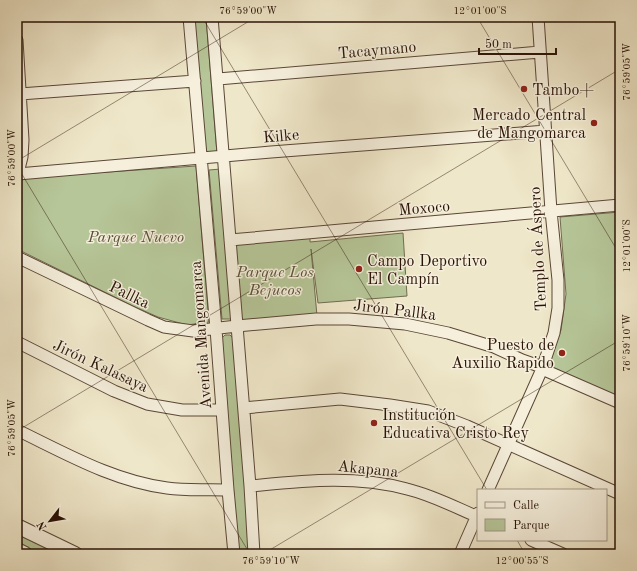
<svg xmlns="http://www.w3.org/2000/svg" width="637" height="571" font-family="'Old Standard TT',serif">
<rect width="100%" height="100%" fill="#efe7c9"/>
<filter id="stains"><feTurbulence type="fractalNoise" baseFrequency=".005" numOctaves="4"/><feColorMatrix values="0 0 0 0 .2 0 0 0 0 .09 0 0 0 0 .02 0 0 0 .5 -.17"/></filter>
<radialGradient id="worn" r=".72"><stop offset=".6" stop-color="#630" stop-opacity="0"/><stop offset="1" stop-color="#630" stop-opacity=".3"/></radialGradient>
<path fill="#b6c698" stroke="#706c4f" d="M 193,17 L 206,17 L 217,154 L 205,154 Z
M 196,166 L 209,322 L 187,325 L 158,317 L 133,306 L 17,249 L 17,185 L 20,178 Z
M 221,169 L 233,319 L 222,319 L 209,170 Z
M 620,212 L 620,398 L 548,368 L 561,330 L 566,294 L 560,217 Z
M 403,233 L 407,296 L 318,303 L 311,249 L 317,316 L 243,320 L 240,318 L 235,246 L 239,242 L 310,238 L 310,242 Z
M 225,335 L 230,335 L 233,338 L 251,554 L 239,554 L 221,339 Z
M 17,531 L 66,554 L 36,554 L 17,545 Z"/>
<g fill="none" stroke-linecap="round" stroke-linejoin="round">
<g stroke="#5a4737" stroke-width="13">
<path id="minor" d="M 189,17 L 216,329 L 228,490 L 234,554
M 212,17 L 250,486 L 254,554
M 17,40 L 23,140 L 22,157 L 17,177
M 218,79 L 540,52
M 20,94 L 195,81
M 18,174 L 271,152 L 546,131
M 230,240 L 620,205
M 17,257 L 148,320 L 164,327 L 193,331 L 237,326 L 316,319 L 349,319 L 405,324 L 448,333 L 494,347 L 522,360 L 542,367
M 17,342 L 114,391 L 147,404 L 182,410 L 222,410
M 542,369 L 620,403
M 244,408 L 340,399 L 390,405 L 428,411 L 467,426 L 620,494
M 17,430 C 65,453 113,481 167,488 C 187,491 208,489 228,490
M 250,486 C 303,481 354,475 407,489 C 432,495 455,507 478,517
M 488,490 L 542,369 L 554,333 L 558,308 L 558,280 L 551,211 L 538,17
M 531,540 L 563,554
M 460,554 L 478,513"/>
</g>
<g stroke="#5a4737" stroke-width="16">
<path id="tertiary" d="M 17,526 L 75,554
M 17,550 L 25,554"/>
</g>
<use href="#minor" stroke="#f5efdc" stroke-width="11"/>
<use href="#tertiary" stroke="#f5efdc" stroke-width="14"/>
</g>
<path fill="none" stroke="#291206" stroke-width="1" stroke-opacity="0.45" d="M 202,17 L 487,490M 477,17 L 620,255M 17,161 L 256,17M 17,166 L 250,554M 17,431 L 620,69M 517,540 L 525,554M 263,554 L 620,340"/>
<g fill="#8f2418" stroke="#f5efdc" stroke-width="1.5">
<circle cx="524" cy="89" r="4"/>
<circle cx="594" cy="123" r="4"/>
<circle cx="359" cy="269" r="4"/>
<circle cx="562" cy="353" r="4"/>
<circle cx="374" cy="423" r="4"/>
</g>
<g text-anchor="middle" stroke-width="3" stroke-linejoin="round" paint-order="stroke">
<g font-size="16" fill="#291206" stroke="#f5efdc">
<text transform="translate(377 49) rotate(-5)" y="6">Tacaymano</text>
<text transform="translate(281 135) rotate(-5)" y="6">Kilke</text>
<text transform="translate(424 207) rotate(-5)" y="6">Moxoco</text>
<text transform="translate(537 249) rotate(-93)" y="6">Templo de Áspero</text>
<text transform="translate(130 294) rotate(26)" y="6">Pallka</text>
<text transform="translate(395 309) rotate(7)" y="6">Jirón Pallka</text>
<text transform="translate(200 335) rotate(-94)" y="6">Avenida Mangomarca</text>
<text transform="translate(101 365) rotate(25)" y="6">Jirón Kalasaya</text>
<text transform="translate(368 468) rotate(6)" y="6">Akapana</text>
</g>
<g font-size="16" fill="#291206" stroke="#f5efdc" text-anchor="start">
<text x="532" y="95">Tambo+</text>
<text x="586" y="120" text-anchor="end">Mercado Central<tspan x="586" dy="18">de Mangomarca</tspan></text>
<text x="367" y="266">Campo Deportivo<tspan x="367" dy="18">El Campín</tspan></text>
<text x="554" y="350" text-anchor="end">Puesto de<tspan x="554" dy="18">Auxilio Rapido</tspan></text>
<text x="382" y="420">Institución<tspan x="382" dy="18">Educativa Cristo Rey</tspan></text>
</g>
<g font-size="16" font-style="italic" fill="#5a5139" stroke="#f5efdc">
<text x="136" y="242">Parque Nuevo</text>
<text x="275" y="277">Parque Los<tspan x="275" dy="18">Bejucos</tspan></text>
</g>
</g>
<rect width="637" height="571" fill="none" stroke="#efe7c9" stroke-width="44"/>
<rect x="477" y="489" width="130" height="52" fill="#f5efdc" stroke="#a39786"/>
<rect x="485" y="502" width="20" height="6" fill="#f5efdc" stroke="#a39786"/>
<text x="513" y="509" font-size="12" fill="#291206">Calle</text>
<rect x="485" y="519" width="20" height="12" fill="#b6c698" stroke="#a39786"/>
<text x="513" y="529" font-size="12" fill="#291206">Parque</text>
<g transform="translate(50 521) rotate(239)" stroke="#f5efdc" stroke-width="3" paint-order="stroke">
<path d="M0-3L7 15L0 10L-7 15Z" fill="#291206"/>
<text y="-6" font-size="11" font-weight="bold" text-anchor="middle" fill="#291206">N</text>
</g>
<path d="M479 48v6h77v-6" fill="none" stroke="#291206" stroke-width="2"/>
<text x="485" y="48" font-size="12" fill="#291206" stroke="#f5efdc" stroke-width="3" paint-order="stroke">50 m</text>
<rect x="22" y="22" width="593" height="527" fill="none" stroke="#291206" stroke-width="1.5"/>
<g font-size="10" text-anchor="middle" fill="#291206">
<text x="248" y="14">76°59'00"W</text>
<text x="480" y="14">12°01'00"S</text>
<text transform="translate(626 72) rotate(-90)" y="4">76°59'05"W</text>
<text transform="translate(11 158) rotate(-90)" y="4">76°59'00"W</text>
<text transform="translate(626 246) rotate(-90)" y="4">12°01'00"S</text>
<text transform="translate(626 343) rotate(-90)" y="4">76°59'10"W</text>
<text transform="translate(11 428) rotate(-90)" y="4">76°59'05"W</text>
<text x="271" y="564">76°59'10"W</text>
<text x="522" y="564">12°00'55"S</text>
</g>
<rect width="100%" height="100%" filter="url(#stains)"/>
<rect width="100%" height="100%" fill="url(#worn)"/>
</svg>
